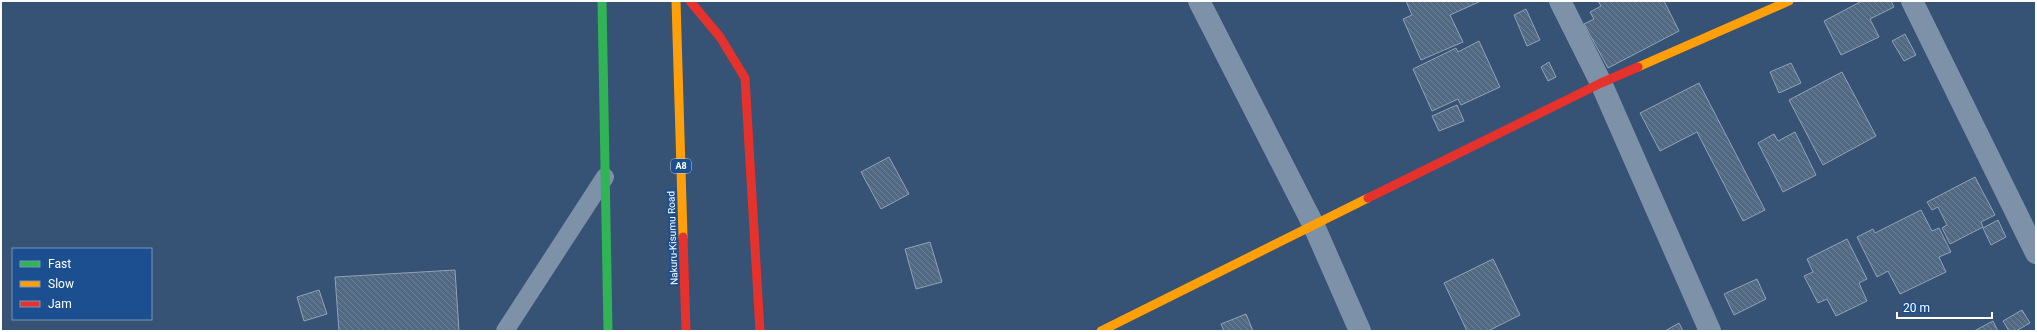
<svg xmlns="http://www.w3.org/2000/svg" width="2037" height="332" font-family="Roboto,sans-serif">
<defs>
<pattern id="building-back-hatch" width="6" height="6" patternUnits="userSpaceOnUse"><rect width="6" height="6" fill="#526984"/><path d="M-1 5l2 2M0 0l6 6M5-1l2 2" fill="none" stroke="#6c8096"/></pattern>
</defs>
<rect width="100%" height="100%" fill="#365274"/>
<path fill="url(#building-back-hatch)" stroke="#92a2b6" d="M 1406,1 L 1481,1 L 1450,15 L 1463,42 L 1421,60 L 1403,19 L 1412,15 Z
M 1598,1 L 1664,1 L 1679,31 L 1608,68 L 1584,24 L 1594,19 L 1590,12 L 1601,6 Z
M 1862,1 L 1891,1 L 1894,7 L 1870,19 L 1879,37 L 1841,55 L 1824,21 Z
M 1526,9 L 1540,40 L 1527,46 L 1514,15 Z
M 1905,34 L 1916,55 L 1904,61 L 1892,41 Z
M 1479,41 L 1500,87 L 1461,105 L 1458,99 L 1432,111 L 1413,69 L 1456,48 L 1458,52 Z
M 1549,62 L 1556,77 L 1548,81 L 1541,67 Z
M 1791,63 L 1801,83 L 1779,93 L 1770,72 Z
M 1842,72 L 1876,136 L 1823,165 L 1789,100 Z
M 1699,83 L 1765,210 L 1743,221 L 1697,132 L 1660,151 L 1640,113 Z
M 1457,105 L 1464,121 L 1439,131 L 1432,116 Z
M 1795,132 L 1816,175 L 1783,192 L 1758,143 L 1774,134 L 1778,141 Z
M 889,157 L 909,194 L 881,209 L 861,172 Z
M 1975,177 L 1995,215 L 1981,222 L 1983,227 L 1950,244 L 1942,228 L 1947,225 L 1938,207 L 1932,210 L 1927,202 Z
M 1921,210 L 1932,231 L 1939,228 L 1951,252 L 1939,257 L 1946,272 L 1900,294 L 1888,271 L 1877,277 L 1857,237 L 1873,229 L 1875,233 Z
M 1998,220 L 2006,237 L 1991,245 L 1983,228 Z
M 1847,239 L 1867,279 L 1859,283 L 1867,301 L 1836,316 L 1827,299 L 1818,303 L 1804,276 L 1813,272 L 1807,259 Z
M 930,242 L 942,282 L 916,289 L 905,249 Z
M 1493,259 L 1520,315 L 1488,331 L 1467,331 L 1444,283 Z
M 455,270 L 459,331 L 339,331 L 335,277 Z
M 1757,279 L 1766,299 L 1734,315 L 1724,294 Z
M 319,290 L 327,314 L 304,321 L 297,297 Z
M 2022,310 L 2030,323 L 2016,331 L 2009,331 L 2003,321 Z
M 1246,314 L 1253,331 L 1224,331 L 1221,324 Z
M 1993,321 L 1998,331 L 1974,331 Z
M 1679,323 L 1683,331 L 1665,331 Z"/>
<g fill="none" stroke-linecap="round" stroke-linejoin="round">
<path stroke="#7d92a8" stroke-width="18" d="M 505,331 L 605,177"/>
<path stroke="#7d92a8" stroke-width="22" d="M 1199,1 L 1314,226 L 1360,331
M 1560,1 L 1601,83 L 1710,331
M 1912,1 L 2036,253"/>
<path stroke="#30b455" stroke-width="9" d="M 602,1 L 608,331"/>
<path stroke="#ff9f0a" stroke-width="9" d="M 676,1 L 683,237
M 1638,67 L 1789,1
M 1101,331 L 1368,198"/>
<path stroke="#e5322d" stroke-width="9" d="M 690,1 L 720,37 L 745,78 L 760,331
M 1368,198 L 1601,83 L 1638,67
M 683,237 L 686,331"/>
</g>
<g text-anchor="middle" stroke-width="4" stroke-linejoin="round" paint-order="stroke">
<rect fill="#1b4f8f" stroke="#bbcadd" stroke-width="1" x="671" y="159" width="20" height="14" rx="3"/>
<g font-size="9" font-weight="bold" fill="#fff">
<text x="681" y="169">A8</text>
</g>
<g font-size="10" fill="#fff" stroke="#1b4f8f">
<text transform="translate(672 238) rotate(-92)" y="4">Nakuru-Kisumu Road</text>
</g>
</g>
<rect width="2037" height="332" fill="none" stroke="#ffffff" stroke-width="4"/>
<rect x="12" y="248" width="140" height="72" fill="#1b4f8f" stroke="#7695bc"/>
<rect x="20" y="261" width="20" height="6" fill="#30b455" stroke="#7695bc"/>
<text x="48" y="268" font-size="12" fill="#ffffff">Fast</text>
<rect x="20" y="281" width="20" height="6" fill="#ff9f0a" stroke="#7695bc"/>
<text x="48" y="288" font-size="12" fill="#ffffff">Slow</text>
<rect x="20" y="301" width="20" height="6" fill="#e5322d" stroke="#7695bc"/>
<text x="48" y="308" font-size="12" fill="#ffffff">Jam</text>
<path d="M1897 312v6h95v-6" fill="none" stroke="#ffffff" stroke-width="2"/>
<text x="1903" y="312" font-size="12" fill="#ffffff" stroke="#1b4f8f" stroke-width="3" paint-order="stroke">20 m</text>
</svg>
